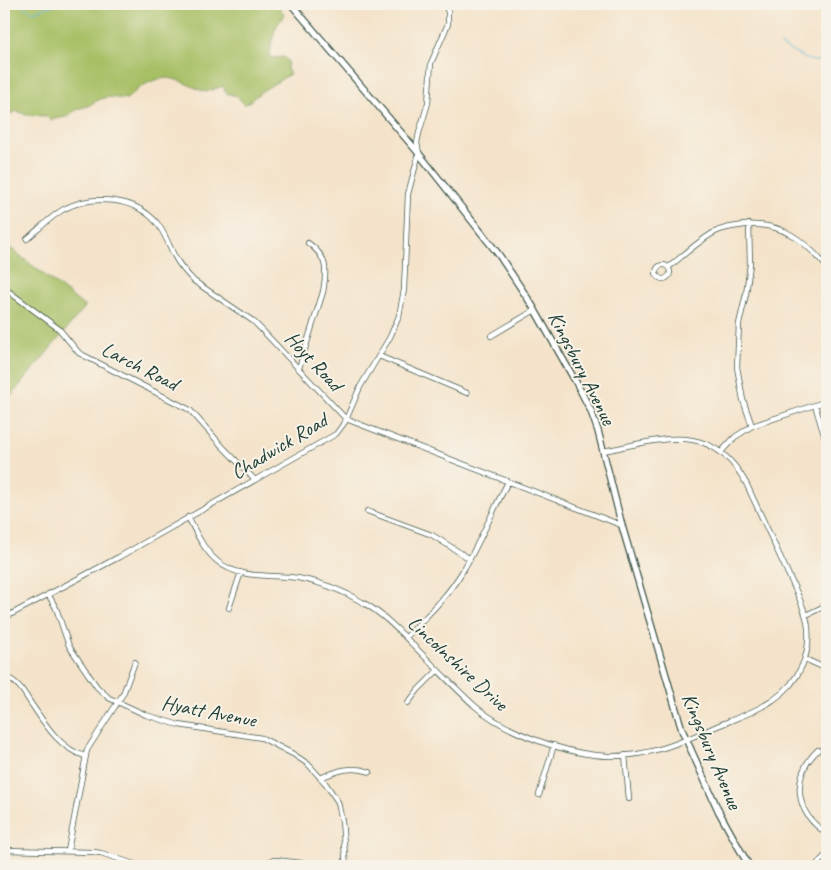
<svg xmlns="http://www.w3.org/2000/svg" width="831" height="870" font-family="Caveat,sans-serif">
<rect width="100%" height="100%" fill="#f7f3e8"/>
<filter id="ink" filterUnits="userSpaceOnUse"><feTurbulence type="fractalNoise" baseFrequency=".02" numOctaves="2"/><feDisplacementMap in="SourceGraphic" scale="10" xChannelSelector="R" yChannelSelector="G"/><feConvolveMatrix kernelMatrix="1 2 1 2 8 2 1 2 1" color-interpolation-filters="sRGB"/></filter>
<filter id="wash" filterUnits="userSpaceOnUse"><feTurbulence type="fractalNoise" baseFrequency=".0096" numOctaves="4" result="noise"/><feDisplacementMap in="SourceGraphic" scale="20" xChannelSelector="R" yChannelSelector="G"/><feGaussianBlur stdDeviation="1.12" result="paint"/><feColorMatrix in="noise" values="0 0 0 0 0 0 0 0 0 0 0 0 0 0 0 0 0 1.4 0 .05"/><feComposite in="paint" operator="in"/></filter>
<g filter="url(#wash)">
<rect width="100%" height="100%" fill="#f4e3ca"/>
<path fill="#a7bf65" stroke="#637e4c" d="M 4,4 L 281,4 L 280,9 L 284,14 C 282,19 280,21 277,25 C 274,31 269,53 270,58 L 284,57 L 288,61 L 287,69 L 290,74 L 262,91 L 245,105 L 237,96 L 226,93 L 223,86 L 206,92 C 195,89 184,81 173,79 C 156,75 137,88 127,99 L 107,97 L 98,100 L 88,106 L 77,109 L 66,117 L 50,120 L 46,116 L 27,115 L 17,111 L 4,117 Z
M 4,243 L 85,307 L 4,404 Z"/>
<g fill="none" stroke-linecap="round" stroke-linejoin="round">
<path stroke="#5db6da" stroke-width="1" d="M 18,4 L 33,12 L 56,4
M 154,4 L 158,4
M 781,45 C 791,50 803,60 815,61 C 818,61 824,59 827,58"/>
</g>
</g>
<g filter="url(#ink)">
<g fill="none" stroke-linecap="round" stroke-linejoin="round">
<g stroke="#3f564a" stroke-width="6">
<path id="minor" d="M 749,224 L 750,264 L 746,294 L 739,324 L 737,367 L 743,400 L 752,426
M 27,239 C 39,229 50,217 64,209 C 92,194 135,197 157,223 C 165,233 169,246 175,257 C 180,266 187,274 194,281 L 253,321 L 263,331 L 346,419 L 621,525
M656 272a7 7 0 1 1 14 0a7 7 0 1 1-14 0Z
M 669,267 C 684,255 698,241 715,232 C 725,227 735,226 745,225 C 782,222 804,240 827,267
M 4,288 L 59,329 L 79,353 L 190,410 L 222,446 L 255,480
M 491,336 L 535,310
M 379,356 L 467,393
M 299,368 L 323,292 C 327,270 328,257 308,243
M 815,405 L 827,445
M 721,452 L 735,437 L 752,426 L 827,401
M 367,511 L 432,535 L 470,559
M 188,517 C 196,533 204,550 217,561 C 240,580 271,574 298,578 C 320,582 342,590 362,602 C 384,614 401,633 419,651 C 438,670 456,689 476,707 C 507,733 568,755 609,756 C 648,757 680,743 715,727 C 734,719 756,712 773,700 C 799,683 813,652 807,621 C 805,612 801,602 797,593 L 746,483 C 711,419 661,440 603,451
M 48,594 L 56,608 L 69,646 L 97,687 L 109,698 L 146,715 L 179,725 L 262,738 L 293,754 L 308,764 L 326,784 L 338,802 L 342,821 L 346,866
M 229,608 L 241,572
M 806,615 L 827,605
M 4,618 L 119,557 L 336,434 L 345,422 L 360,387 L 390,337 L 399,316 L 404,290 L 408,194 L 419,153 L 417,143 L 419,133 L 428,103 L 431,63 L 448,24 L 448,13 L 446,4
M 406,637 C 427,616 450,594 465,567 C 481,540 493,510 508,482
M 805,659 L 827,669
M 6,677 C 18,682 23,691 30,702 C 44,722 59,749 85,756
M 408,703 L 418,690 L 438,670
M 818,750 C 791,775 794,814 827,833
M 625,755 L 629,799
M 320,778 C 337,771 352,765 370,772
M 539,795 L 554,745
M 4,850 L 93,852 L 101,853 L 140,866
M 68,851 L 87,750 L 123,694 L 135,662
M 267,866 L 270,861 L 275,860 L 328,866
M 815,866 L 827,854"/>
</g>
<g stroke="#3f564a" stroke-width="8">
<path id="major" d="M 291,4 L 416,150 L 499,255 L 532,305 L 577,384 L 591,411 L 598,431 L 622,526 L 682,730 L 719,812 L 749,866"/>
</g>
<use href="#minor" stroke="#fff" stroke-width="4.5"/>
<use href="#major" stroke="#fff" stroke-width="5.5"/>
</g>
</g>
<g text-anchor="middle" stroke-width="4" stroke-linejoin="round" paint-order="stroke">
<g font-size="21" fill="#1f3d34" stroke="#f7f3e8">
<text transform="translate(314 361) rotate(47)" y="7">Hoyt Road</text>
<text transform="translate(140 366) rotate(27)" y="7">Larch Road</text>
<text transform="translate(582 368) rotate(63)" y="7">Kingsbury Avenue</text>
<text transform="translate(279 446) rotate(-31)" y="7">Chadwick Road</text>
<text transform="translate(458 663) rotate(43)" y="7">Lincolnshire Drive</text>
<text transform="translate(209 711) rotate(11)" y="7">Hyatt Avenue</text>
<text transform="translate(712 751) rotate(67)" y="7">Kingsbury Avenue</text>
</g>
</g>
<rect width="831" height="870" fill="none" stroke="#f7f3e8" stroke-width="20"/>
</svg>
